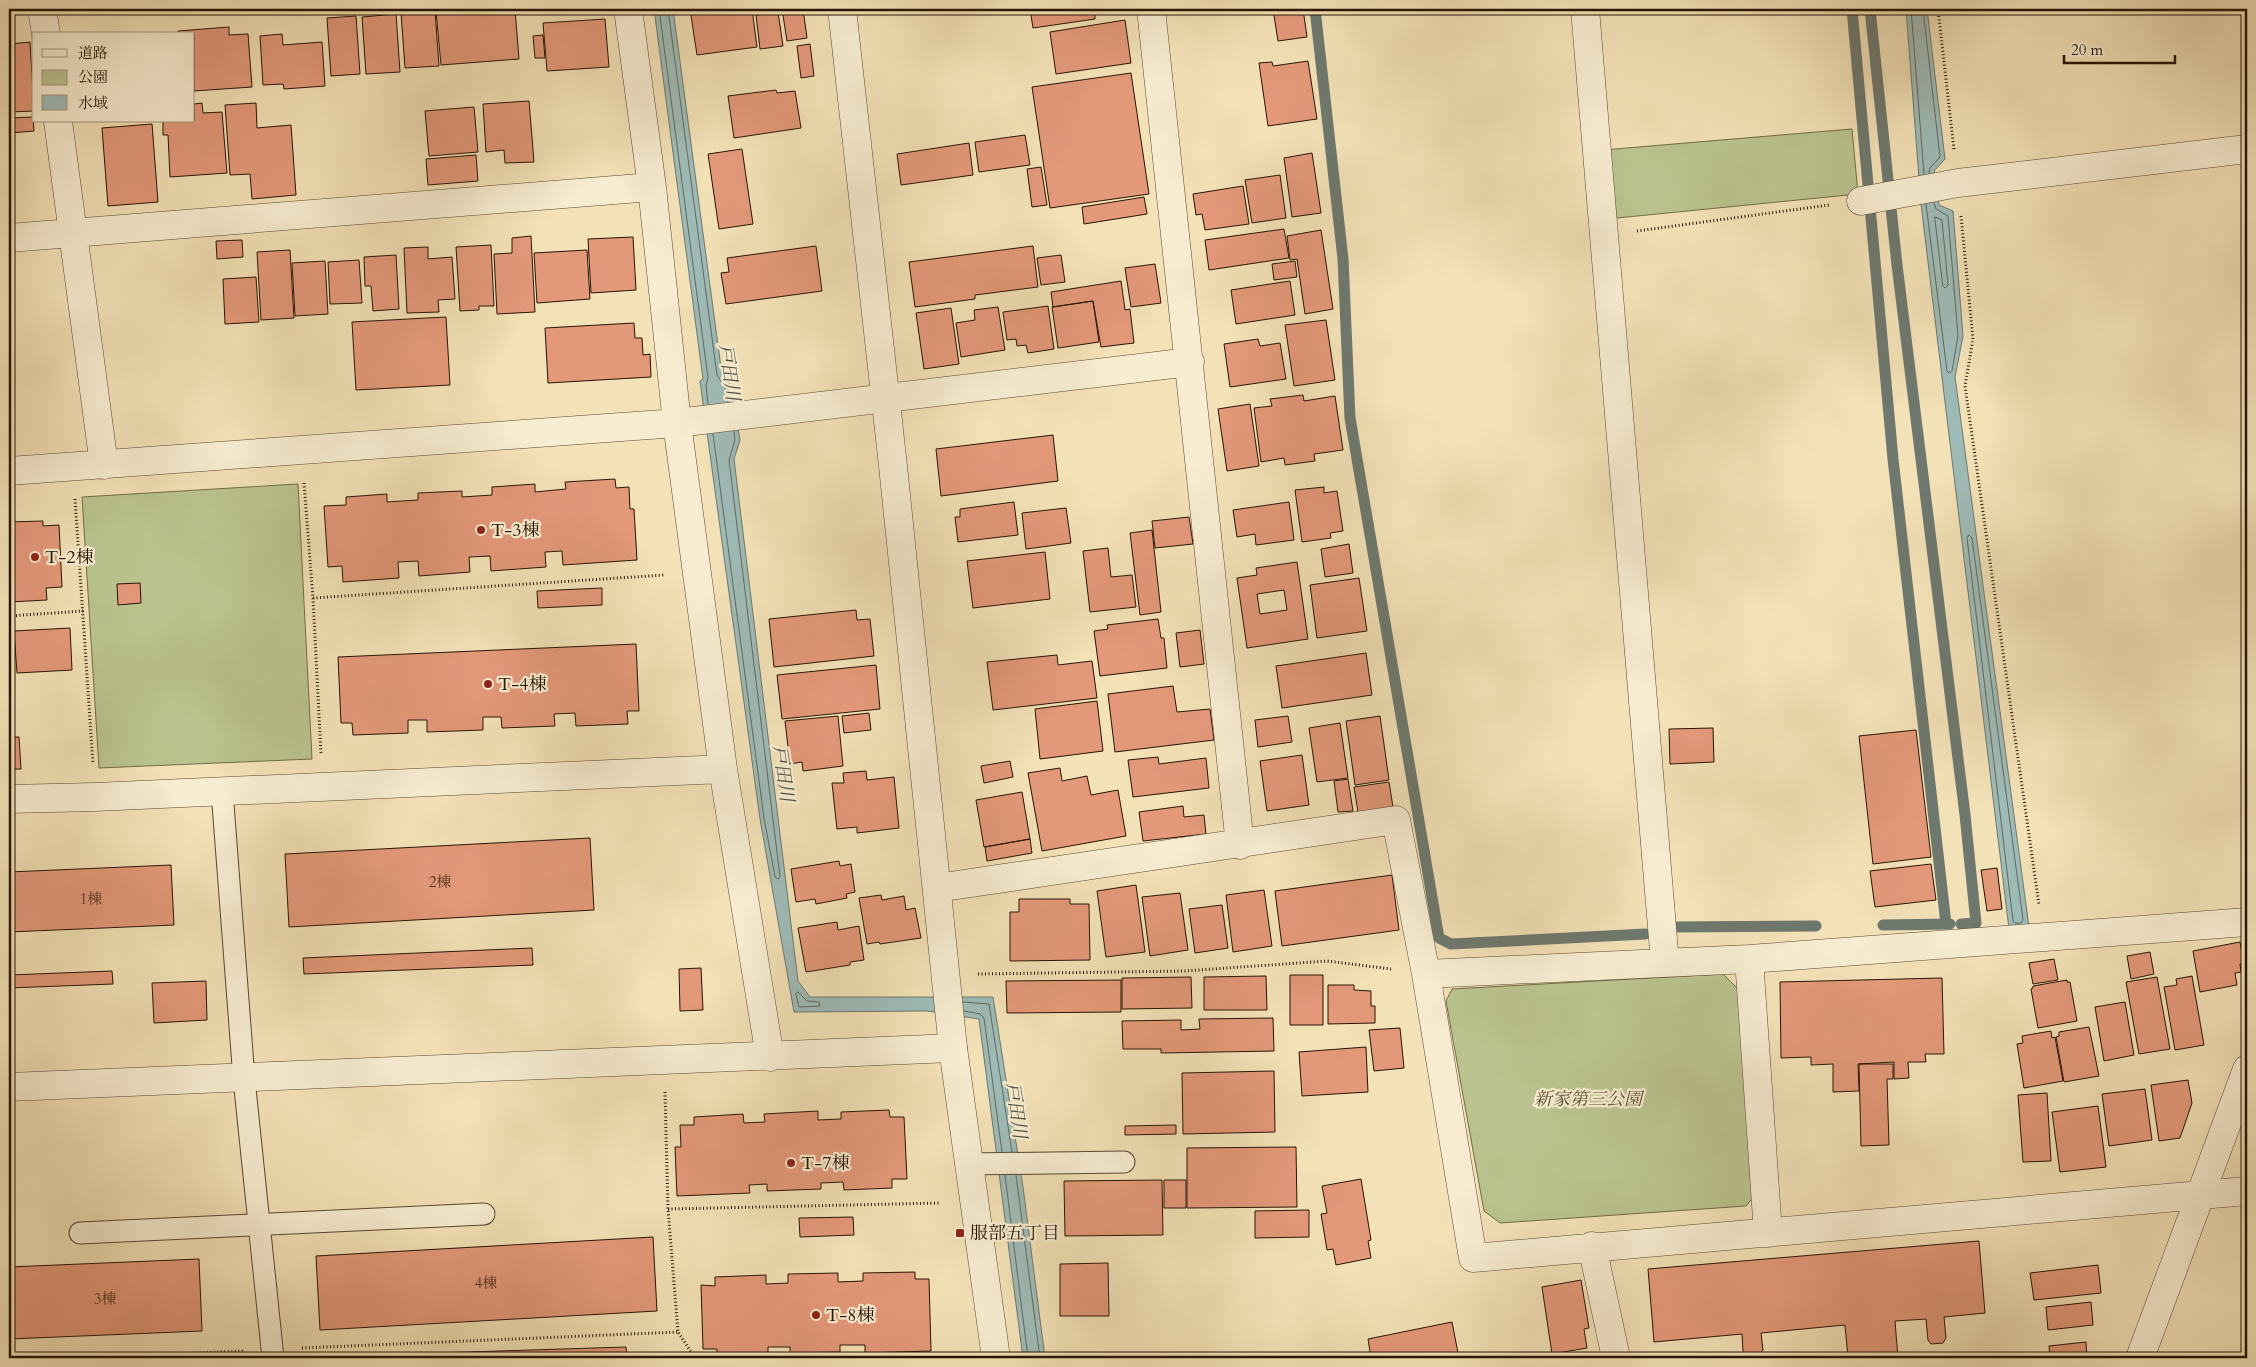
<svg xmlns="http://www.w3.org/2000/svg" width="2256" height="1367" font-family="Cardo,'Noto Serif JP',serif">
<rect width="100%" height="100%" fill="#f3e1b7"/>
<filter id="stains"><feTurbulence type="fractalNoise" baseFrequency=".004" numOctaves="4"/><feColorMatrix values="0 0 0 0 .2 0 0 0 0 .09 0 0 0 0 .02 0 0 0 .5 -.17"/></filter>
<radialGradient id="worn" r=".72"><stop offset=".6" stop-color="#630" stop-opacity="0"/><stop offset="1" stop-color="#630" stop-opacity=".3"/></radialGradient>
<path fill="#bac38f" stroke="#706c48" d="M 1852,129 L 1858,194 L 1617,218 L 1607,209 L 1603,150 Z
M 298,484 L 312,759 L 99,768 L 82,497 Z
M 1723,974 L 1738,989 L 1755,1195 L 1746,1206 L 1500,1223 L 1484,1211 L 1446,1001 L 1452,989 Z"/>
<path fill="#9ebbb7" stroke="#6e786e" d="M 654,9 L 673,9 L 722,375 L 730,384 L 740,440 L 734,459 L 798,981 L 810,997 L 993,997 L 1023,1187 L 1045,1358 L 1023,1358 L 979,1019 L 927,1011 L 794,1012 L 760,819 L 700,381 L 703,379 Z
M 1906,9 L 1927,9 L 1945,159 L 1934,171 L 1939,205 L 1953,211 L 1963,336 L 1955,377 L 2029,927 L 2009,929 L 1921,204 Z"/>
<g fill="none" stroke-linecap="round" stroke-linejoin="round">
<path stroke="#62685c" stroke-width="1" d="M 659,9 L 708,378 L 706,385 L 708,404
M 668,9 L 717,375 L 725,387 L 728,402
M 1911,9 L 1924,174
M 1923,9 L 1940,157 L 1930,168 L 1929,173
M 1926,204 L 1947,371 L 1949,373 L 1952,371 L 1958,336 L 1948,216 L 1936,209 L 1934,203
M 1935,217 L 1942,220 L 1948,285 L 1945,288 L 1943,286 Z
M 713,434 L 764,818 L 775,877 L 778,879 L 780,877 L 729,460 L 735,440 L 734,431
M 1969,535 L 1972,538 L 2023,920 L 2021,923 L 2015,923 L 2013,921 L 1967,538 Z
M 798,992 L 807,1001 L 819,1002 L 820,1006 L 799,1007 L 796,994 Z
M 963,1002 L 989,1004 L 1012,1152
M 964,1011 L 980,1014 L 984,1018 L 1002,1152
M 1005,1175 L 1028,1358
M 1016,1175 L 1040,1358"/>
<path stroke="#6e786e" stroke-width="11" d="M 1315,9 L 1343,259 L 1350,418 L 1439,938 L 1451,944 L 1645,934
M 1852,9 L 1893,459 L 1946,924
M 1870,9 L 1897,265 L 1965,815 L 1976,923 L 1961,924
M 1883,925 L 1950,924
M 1671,927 L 1816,926"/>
</g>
<path fill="#e3987a" stroke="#261400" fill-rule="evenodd" d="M 469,9 L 515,9 L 519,59 L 441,65 L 436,11 Z
M 690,9 L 752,9 L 757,47 L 697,55 Z
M 782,9 L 803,9 L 807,38 L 787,41 Z
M 1030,9 L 1103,9 L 1103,11 L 1095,12 L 1095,19 L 1033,28 Z
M 1273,9 L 1303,9 L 1307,37 L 1278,41 Z
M 435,11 L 439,66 L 405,68 L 401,13 Z
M 778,12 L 783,46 L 760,49 L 756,15 Z
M 396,14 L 400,72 L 366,74 L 362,17 Z
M 356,16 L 360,74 L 331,76 L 327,18 Z
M 605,19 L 609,67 L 547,71 L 543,23 Z
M 1125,20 L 1131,63 L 1056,74 L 1050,32 Z
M 229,27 L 229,35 L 248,34 L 252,87 L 194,91 L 194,34 L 178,34 L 178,31 Z
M 282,34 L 283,45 L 322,42 L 325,86 L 284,89 L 283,84 L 263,85 L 260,36 Z
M 543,35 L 545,58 L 535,58 L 533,36 Z
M 30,42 L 34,111 L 9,112 L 9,44 Z
M 810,44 L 814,76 L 801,78 L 797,46 Z
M 1308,61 L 1317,119 L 1268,126 L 1259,63 L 1272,62 L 1273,66 Z
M 1131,73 L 1149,194 L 1050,208 L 1032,87 Z
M 776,90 L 777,93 L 795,91 L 801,128 L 734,138 L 728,96 Z
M 529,101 L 534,162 L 505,163 L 504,150 L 486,152 L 483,104 Z
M 202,103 L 203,113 L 222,112 L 227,173 L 170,177 L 168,135 L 163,135 L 163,121 L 194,121 L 194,104 Z
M 256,103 L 257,128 L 291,125 L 296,195 L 252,199 L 250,174 L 230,175 L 225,105 Z
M 474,107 L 478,152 L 429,156 L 425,111 Z
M 33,117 L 34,131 L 9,133 L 9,118 Z
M 152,124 L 158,202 L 108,206 L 102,128 Z
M 1025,135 L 1030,165 L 979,172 L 975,142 Z
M 969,143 L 973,175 L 901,185 L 897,154 Z
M 742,149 L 753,224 L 719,229 L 708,154 Z
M 1312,153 L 1321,213 L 1292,217 L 1284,158 Z
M 476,155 L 478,181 L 428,185 L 426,159 Z
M 1041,167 L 1047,205 L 1032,207 L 1027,169 Z
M 1280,175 L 1286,218 L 1252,223 L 1245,180 Z
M 1243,186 L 1249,224 L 1205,230 L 1202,214 L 1196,215 L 1193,194 Z
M 1144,197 L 1147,214 L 1084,224 L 1082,207 Z
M 1284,229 L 1289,258 L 1209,270 L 1205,240 Z
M 1321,230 L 1333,309 L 1305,314 L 1297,259 L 1290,260 L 1287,236 Z
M 531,236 L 535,312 L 497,314 L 494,254 L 512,253 L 512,238 Z
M 633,237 L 636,290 L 591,293 L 588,239 Z
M 242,240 L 243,257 L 217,259 L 216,241 Z
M 491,245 L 494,306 L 479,306 L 479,310 L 460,311 L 456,247 Z
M 816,246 L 822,291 L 726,304 L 721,273 L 729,272 L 727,258 Z
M 1033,246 L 1038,287 L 975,295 L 975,299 L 915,307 L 909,262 Z
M 428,247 L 428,259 L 452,257 L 455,299 L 438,300 L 439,312 L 407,313 L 404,248 Z
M 290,250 L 294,318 L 261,320 L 257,252 Z
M 587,250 L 590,299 L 537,303 L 534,253 Z
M 396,255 L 399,309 L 373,311 L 371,286 L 365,286 L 364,257 Z
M 1061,255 L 1065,282 L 1041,285 L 1037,258 Z
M 359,260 L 362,303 L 330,304 L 328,262 Z
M 325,261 L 328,314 L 295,316 L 292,263 Z
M 1295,261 L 1297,277 L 1274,280 L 1272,264 Z
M 1155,264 L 1161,303 L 1131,307 L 1125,268 Z
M 256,277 L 259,322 L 225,324 L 223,279 Z
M 1121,281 L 1125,310 L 1130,309 L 1134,343 L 1101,347 L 1093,301 L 1053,307 L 1051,292 Z
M 1290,281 L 1295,315 L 1236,324 L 1231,290 Z
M 1093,301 L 1099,342 L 1058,348 L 1052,307 Z
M 1048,306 L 1054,349 L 1028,353 L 1026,345 L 1017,346 L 1016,339 L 1007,340 L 1003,312 Z
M 998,307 L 1005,350 L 961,357 L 956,323 L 975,320 L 974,310 Z
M 951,308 L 959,364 L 924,369 L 916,313 Z
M 446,317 L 450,385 L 356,390 L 352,322 Z
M 1326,320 L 1335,380 L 1294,386 L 1285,325 Z
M 634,323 L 635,338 L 642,338 L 643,355 L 650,354 L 651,377 L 548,383 L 545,328 Z
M 1258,339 L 1260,346 L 1280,343 L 1286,379 L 1230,387 L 1224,344 Z
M 1303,395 L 1304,401 L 1335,396 L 1343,450 L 1314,454 L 1315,461 L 1285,465 L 1284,458 L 1261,462 L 1254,408 L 1272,406 L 1270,399 Z
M 1250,404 L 1259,466 L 1227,471 L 1218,409 Z
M 1053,435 L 1058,481 L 941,496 L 936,449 Z
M 615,479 L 616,488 L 629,487 L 630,509 L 634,509 L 637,560 L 563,565 L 562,551 L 545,552 L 546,567 L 491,571 L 490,556 L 469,557 L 470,572 L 419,576 L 418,561 L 398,562 L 399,578 L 343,582 L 342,566 L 328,567 L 324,506 L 346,505 L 346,497 L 387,494 L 387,502 L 418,500 L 418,493 L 462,491 L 462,497 L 492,495 L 492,487 L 535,484 L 535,492 L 566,489 L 565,482 Z
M 1324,487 L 1324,493 L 1337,491 L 1343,531 L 1330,533 L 1331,538 L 1302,542 L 1295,490 Z
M 1014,502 L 1018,535 L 958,542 L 955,517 L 960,517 L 960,509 Z
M 1289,502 L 1294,540 L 1256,545 L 1255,534 L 1237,537 L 1233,510 Z
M 1066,508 L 1071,543 L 1026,549 L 1022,513 Z
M 1189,517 L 1193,544 L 1155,548 L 1152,521 Z
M 43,521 L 43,526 L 59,525 L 62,587 L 46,588 L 47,600 L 9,602 L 9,522 Z
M 1152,530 L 1161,612 L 1140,615 L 1130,533 Z
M 1349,544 L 1353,573 L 1325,577 L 1321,549 Z
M 1108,548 L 1111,577 L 1132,575 L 1136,607 L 1090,612 L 1083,551 Z
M 1045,552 L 1050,599 L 973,608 L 967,561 Z
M 1297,562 L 1308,639 L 1247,648 L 1237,578 L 1257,575 L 1256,568 ZM 1284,590 L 1287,610 L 1260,614 L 1257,594 Z
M 1359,578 L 1367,631 L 1317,638 L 1310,585 Z
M 140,583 L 141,603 L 118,605 L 117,584 Z
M 602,588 L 602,605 L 538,608 L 537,591 Z
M 856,610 L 857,620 L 870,619 L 874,656 L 774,667 L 769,619 Z
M 1158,619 L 1161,638 L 1164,638 L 1167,668 L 1100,676 L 1094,631 L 1108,629 L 1107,625 Z
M 70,628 L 72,670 L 17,673 L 14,631 Z
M 1200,630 L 1204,664 L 1180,667 L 1176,633 Z
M 636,644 L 639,711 L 627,711 L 628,724 L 576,726 L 575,713 L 554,714 L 555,726 L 502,728 L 501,717 L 483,717 L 483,730 L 427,732 L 427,720 L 408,720 L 408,733 L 353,735 L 352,723 L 341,723 L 338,657 Z
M 1366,653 L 1372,695 L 1282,708 L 1276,666 Z
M 1057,655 L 1058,665 L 1092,661 L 1097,698 L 993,710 L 987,662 Z
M 876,665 L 880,709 L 782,719 L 777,675 Z
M 1173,686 L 1177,712 L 1210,709 L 1214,740 L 1115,752 L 1108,694 Z
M 1097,701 L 1103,751 L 1040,759 L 1035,709 Z
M 869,713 L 871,730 L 844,733 L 842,716 Z
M 838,716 L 843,766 L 803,771 L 802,762 L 790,764 L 785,721 Z
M 1288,716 L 1292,742 L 1258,747 L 1255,720 Z
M 1380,716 L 1389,780 L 1355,785 L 1346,721 Z
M 1340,723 L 1348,778 L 1317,782 L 1309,728 Z
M 1713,728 L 1714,762 L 1670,764 L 1669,729 Z
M 1916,730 L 1931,857 L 1873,864 L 1859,736 Z
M 9,737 L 19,737 L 21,769 L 9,769 Z
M 1302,755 L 1309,805 L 1267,811 L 1260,761 Z
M 1158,757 L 1159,764 L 1206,758 L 1209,788 L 1133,797 L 1128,760 Z
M 1010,761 L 1013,777 L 984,783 L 981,766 Z
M 1060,768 L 1062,781 L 1087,776 L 1091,795 L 1118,790 L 1126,836 L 1042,851 L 1028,773 Z
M 866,771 L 867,780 L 894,777 L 899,828 L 857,833 L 857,827 L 837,829 L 832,783 L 844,783 L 843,773 Z
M 1348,779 L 1353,811 L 1338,812 L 1334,781 Z
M 1389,782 L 1393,807 L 1358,812 L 1354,787 Z
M 1022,792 L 1030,839 L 984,847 L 976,800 Z
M 1183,806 L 1184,817 L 1204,815 L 1206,834 L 1143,841 L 1139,812 Z
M 590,838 L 594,910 L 289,927 L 285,854 Z
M 1030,839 L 1032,853 L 987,861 L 985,847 Z
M 839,861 L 840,866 L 851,864 L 855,892 L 846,894 L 847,898 L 816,904 L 815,899 L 796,902 L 791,869 Z
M 1931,864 L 1936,900 L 1875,907 L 1870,871 Z
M 171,865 L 174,925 L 9,932 L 9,872 Z
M 1997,868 L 2002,909 L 1987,911 L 1981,870 Z
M 1392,875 L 1399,930 L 1282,946 L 1275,891 Z
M 1136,885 L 1145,952 L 1106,957 L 1097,891 Z
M 1264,890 L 1272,946 L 1233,952 L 1226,895 Z
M 1180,893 L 1188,950 L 1150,956 L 1142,897 Z
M 881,895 L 882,900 L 904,896 L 906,910 L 915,908 L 921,938 L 880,944 L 879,942 L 867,944 L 859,898 Z
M 1019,899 L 1070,899 L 1070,904 L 1089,904 L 1090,960 L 1010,961 L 1010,912 L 1019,912 Z
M 1222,905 L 1228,948 L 1195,953 L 1189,909 Z
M 837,922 L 838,930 L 859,926 L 864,960 L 850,962 L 850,965 L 806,972 L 798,928 Z
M 2240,942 L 2244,964 L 2240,964 L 2241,972 L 2235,973 L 2237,985 L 2200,992 L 2193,951 Z
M 532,948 L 533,965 L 304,974 L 303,958 Z
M 2150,952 L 2154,974 L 2131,979 L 2127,956 Z
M 2054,959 L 2058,980 L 2033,984 L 2029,963 Z
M 701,968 L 703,1010 L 680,1011 L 679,969 Z
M 112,971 L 113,984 L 9,988 L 9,975 Z
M 1290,975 L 1323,975 L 1323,1025 L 1290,1025 Z
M 1266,976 L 1267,1010 L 1204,1010 L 1204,977 Z
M 2192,976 L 2204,1045 L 2175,1050 L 2164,987 L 2177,985 L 2176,979 Z
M 1191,977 L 1192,1008 L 1122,1009 L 1122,978 Z
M 2157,977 L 2170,1049 L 2139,1054 L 2126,982 Z
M 1942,978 L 1944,1054 L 1925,1054 L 1926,1062 L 1908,1062 L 1909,1078 L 1894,1079 L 1894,1062 L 1858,1064 L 1859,1091 L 1833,1092 L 1833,1064 L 1811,1065 L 1811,1057 L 1781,1058 L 1780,982 Z
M 1121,980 L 1121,1012 L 1007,1013 L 1006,981 Z
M 2067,980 L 2067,982 L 2070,982 L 2077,1021 L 2038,1028 L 2031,989 L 2033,988 L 2033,986 Z
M 206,981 L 207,1020 L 154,1023 L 152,983 Z
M 1328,985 L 1354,985 L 1354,990 L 1371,991 L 1371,1006 L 1375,1006 L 1375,1023 L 1328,1024 Z
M 2125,1002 L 2134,1055 L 2104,1061 L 2095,1007 Z
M 1273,1018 L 1274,1051 L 1161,1053 L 1161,1049 L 1123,1049 L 1122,1021 L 1181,1020 L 1181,1030 L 1200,1029 L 1199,1019 Z
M 2089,1027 L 2099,1076 L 2064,1082 L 2056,1037 L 2059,1036 L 2059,1032 Z
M 1400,1028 L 1404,1068 L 1374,1071 L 1369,1030 Z
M 2051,1031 L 2052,1038 L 2055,1037 L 2063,1081 L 2024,1088 L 2017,1044 L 2023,1043 L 2022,1036 Z
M 1366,1047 L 1368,1092 L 1302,1096 L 1299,1052 Z
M 1859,1064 L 1893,1064 L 1893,1079 L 1887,1079 L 1889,1145 L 1861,1146 Z
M 1274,1071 L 1275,1132 L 1183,1134 L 1182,1073 Z
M 2188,1080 L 2192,1103 L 2180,1138 L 2159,1141 L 2151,1085 Z
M 2145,1089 L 2152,1140 L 2109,1146 L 2102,1094 Z
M 2047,1093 L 2051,1161 L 2023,1162 L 2018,1095 Z
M 2098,1106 L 2106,1167 L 2060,1172 L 2052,1112 Z
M 889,1110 L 890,1117 L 904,1117 L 907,1179 L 892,1179 L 892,1188 L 844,1190 L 843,1182 L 821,1183 L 821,1189 L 767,1191 L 767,1184 L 749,1185 L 750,1193 L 677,1196 L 675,1147 L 681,1147 L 680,1125 L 694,1125 L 694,1117 L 743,1114 L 744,1123 L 765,1122 L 764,1114 L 818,1111 L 818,1120 L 841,1119 L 841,1112 Z
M 1176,1125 L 1176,1134 L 1125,1135 L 1125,1126 Z
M 1296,1147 L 1297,1207 L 1187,1208 L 1187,1148 Z
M 1361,1179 L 1371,1240 L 1368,1241 L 1371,1258 L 1336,1265 L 1333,1249 L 1327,1250 L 1321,1214 L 1327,1213 L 1322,1186 Z
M 1162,1180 L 1163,1235 L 1065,1236 L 1064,1181 Z
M 1164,1180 L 1186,1180 L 1186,1208 L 1164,1208 Z
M 1309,1210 L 1309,1237 L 1255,1238 L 1255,1211 Z
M 853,1217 L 854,1235 L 800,1237 L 799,1218 Z
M 653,1237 L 657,1311 L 320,1330 L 316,1256 Z
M 1979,1241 L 1985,1313 L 1944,1317 L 1946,1338 L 1943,1343 L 1931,1344 L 1928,1340 L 1926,1319 L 1895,1321 L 1898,1358 L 1848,1358 L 1845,1325 L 1761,1333 L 1763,1350 L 1758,1356 L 1747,1357 L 1743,1351 L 1742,1334 L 1654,1342 L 1648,1269 Z
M 199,1259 L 202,1331 L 9,1339 L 9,1267 Z
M 1108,1263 L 1109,1316 L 1060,1316 L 1060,1264 Z
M 2098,1265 L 2101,1293 L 2034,1300 L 2030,1273 Z
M 915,1272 L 915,1279 L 929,1279 L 931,1351 L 865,1353 L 865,1345 L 840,1345 L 840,1352 L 790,1353 L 790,1347 L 768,1347 L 768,1354 L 717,1356 L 717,1349 L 703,1349 L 701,1285 L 715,1286 L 715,1277 L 766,1275 L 766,1284 L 788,1283 L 788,1274 L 838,1273 L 838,1282 L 863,1281 L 863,1273 Z
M 1581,1280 L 1589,1328 L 1584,1329 L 1587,1348 L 1552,1354 L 1542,1287 Z
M 2091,1302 L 2093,1325 L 2048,1330 L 2046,1307 Z
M 1452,1322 L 1459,1358 L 1371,1358 L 1368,1339 Z
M 2086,1342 L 2087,1358 L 2050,1358 L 2049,1346 Z
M 626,1347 L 627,1358 L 340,1358 L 340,1356 Z
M 1993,1355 L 1993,1358 L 1964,1358 L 1963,1357 Z"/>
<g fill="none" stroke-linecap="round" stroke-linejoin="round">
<g stroke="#59472e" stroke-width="23">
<path id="service" d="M 222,791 L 244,1079 L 273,1358
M 969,1164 L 1124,1162
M 80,1233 L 484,1214"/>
</g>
<g stroke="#59472e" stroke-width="29">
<path id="minor" d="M 42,9 L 46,34
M 628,9 L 652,187 L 677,423 L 723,769 L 770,1057
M 1151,9 L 1240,845
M 1585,9 L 1665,963
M 58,121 L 104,465
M 1861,201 L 1958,183 L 2247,149
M 9,238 L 652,187
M 9,471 L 677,423 L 1190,362
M 9,799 L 95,797 L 723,769
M 937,888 L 1396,820 L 1426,974 L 1473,1258 L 2247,1191
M 1749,959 L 1768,1233
M 1426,974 L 1749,959 L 2247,922
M 9,1087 L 953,1048
M 1592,1246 L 1616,1358"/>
</g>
<g stroke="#59472e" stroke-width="29">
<path id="tertiary" d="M 842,9 L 893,466 L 953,1048 L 996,1358
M 2140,1358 L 2247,1069"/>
</g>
<path stroke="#261400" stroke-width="3" stroke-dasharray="1 2.5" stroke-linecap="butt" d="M 1938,9 L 1954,150
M 1961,216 L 1973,339 L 1965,386 L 2039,905
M 1637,231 L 1829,205
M 304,483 L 313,598 L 321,754
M 75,499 L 93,764
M 313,598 L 664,575
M 9,616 L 84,611
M 978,974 L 1185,971 L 1327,961 L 1391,969
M 665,1092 L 668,1209 L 678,1332 L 695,1358
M 668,1209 L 940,1203
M 302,1348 L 678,1332
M 81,1358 L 243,1351"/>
<use href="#service" stroke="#f7ecd0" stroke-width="21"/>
<use href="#minor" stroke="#f7ecd0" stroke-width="28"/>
<use href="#tertiary" stroke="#f7ecd0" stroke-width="28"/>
</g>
<g fill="#8f2418" stroke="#f7ecd0" stroke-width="2">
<circle cx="481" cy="530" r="5"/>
<circle cx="35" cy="557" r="5"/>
<circle cx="488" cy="684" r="5"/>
<circle cx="791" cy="1163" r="5"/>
<rect x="955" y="1228" width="10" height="10" rx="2.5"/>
<circle cx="816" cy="1315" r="5"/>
</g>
<g text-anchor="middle" stroke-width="4.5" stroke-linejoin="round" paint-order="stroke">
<g font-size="15" fill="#55351e">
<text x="440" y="887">2棟</text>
<text x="91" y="904">1棟</text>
<text x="486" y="1288">4棟</text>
<text x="105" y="1304">3棟</text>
</g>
<g font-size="18" fill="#261400" stroke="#f7ecd0" text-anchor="start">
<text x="491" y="536">T-3棟</text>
<text x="45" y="563">T-2棟</text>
<text x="498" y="690">T-4棟</text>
<text x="801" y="1169">T-7棟</text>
<text x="970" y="1239">服部五丁目</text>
<text x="826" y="1321">T-8棟</text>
</g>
<g font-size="18" font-style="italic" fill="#5a5132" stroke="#f7ecd0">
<text x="1588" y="1105">新家第三公園</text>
</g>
<g font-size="19" font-style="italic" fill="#504e40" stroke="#f7ecd0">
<text transform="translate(730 372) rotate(82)" y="7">戸田川</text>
<text transform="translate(784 773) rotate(82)" y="7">戸田川</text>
<text transform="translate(1017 1110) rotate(82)" y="7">戸田川</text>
</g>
</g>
<rect width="2256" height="1367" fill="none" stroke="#f3e1b7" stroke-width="30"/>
<rect x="10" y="10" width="2236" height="1347" fill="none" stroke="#261400" stroke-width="2.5"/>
<rect x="15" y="15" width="2226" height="1337" fill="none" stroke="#261400"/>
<rect x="32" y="32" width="162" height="90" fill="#f7ecd0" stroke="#a3967d"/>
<rect x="42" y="49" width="25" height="8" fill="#f7ecd0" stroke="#a3967d"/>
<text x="78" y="58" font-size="15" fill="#261400">道路</text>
<rect x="42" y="70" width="25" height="15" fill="#bac38f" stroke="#a3967d"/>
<text x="78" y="82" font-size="15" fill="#261400">公園</text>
<rect x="42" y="95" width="25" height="15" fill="#9ebbb7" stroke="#a3967d"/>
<text x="78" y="108" font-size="15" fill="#261400">水域</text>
<path d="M2064 55v8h111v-8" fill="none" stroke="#261400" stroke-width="2.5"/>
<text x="2071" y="55" font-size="15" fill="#261400" stroke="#f7ecd0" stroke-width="4" paint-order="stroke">20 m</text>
<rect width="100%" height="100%" filter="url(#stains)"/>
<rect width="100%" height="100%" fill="url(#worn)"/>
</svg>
